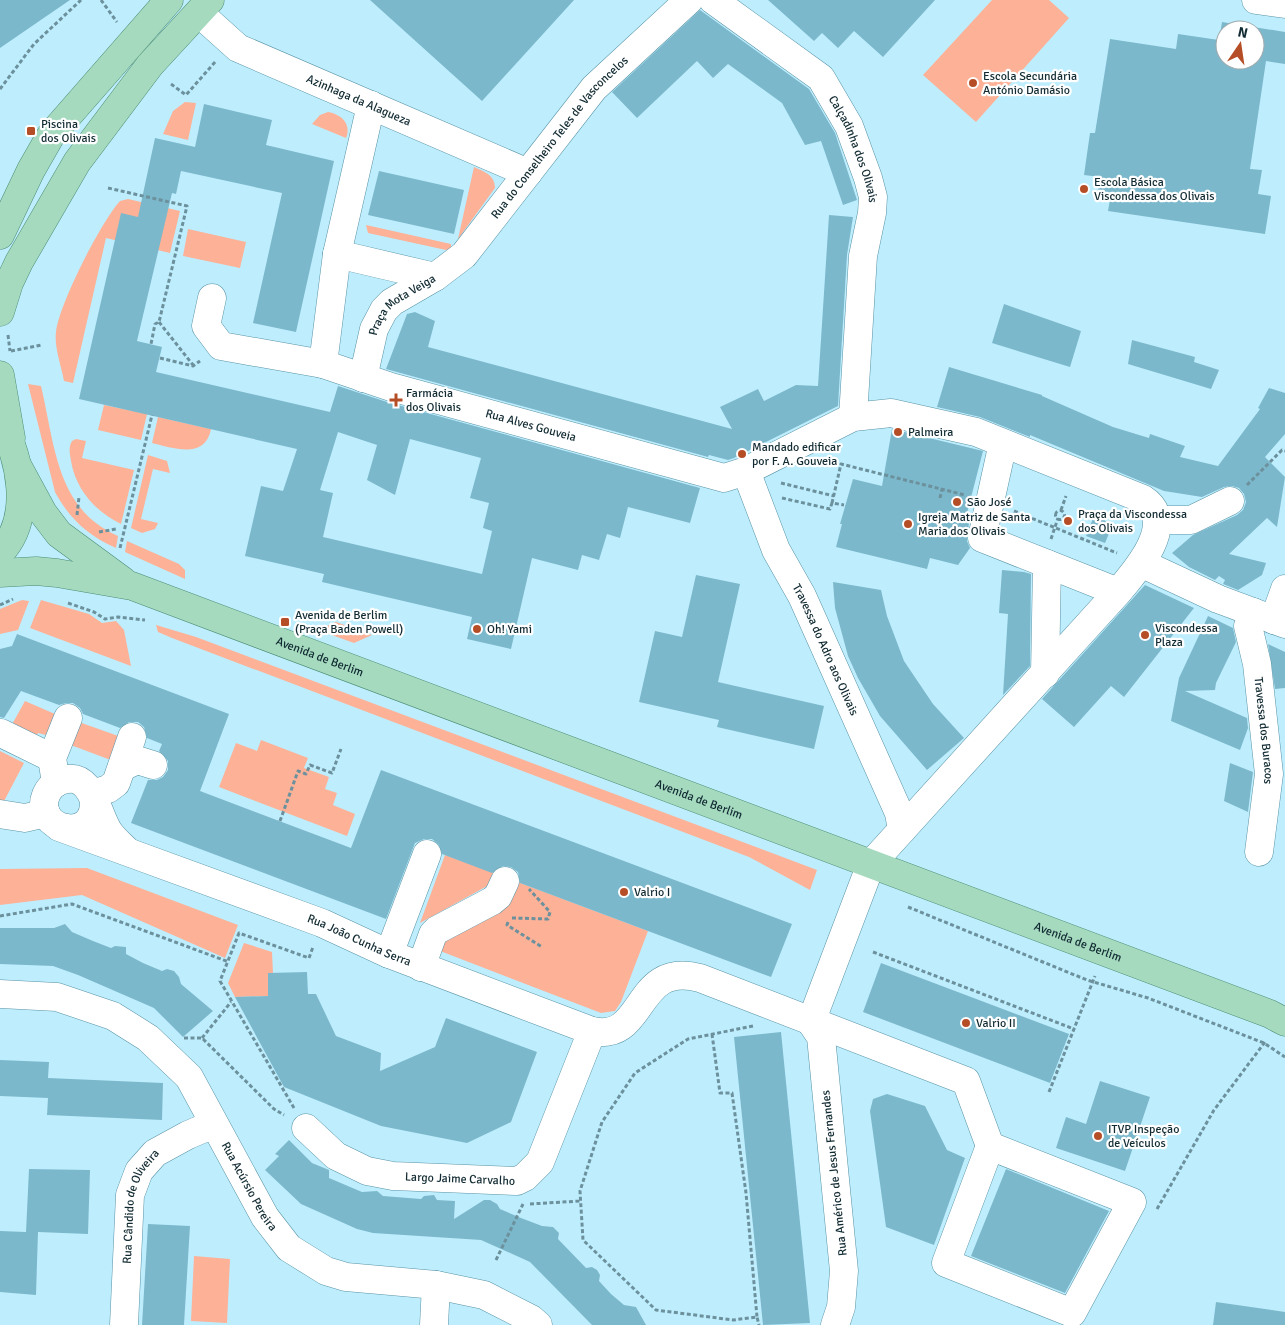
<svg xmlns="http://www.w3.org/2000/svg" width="1285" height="1325" font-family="Signika,sans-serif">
<rect width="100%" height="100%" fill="#beeefe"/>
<path fill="#fdb197" d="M 992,0 L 1049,0 L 1069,18 L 976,122 L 923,75 Z
M 185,102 L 196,103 L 188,140 L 163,134 L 173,111 Z
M 328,112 C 341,114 352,124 346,138 L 312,124 L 320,115 Z
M 474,167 C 485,172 495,175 495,188 L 458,239 Z
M 128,199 L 180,211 L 170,253 L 106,238 L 73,383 L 64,381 C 61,365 54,347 56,332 C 59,304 101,222 120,201 Z
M 366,225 L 451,244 L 451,248 L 446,250 L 368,233 Z
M 188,229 L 246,242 L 240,268 L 183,256 Z
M 28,384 L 41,386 C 55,445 56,509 118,536 L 116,548 C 88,536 69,518 55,492 Z
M 104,405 L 147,414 L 141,440 L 98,430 Z
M 158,417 L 211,429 C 205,460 173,448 152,443 Z
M 76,439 L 86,441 L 82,458 L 134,470 L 121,524 C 95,511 76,490 71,461 C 70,454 68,448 72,441 Z
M 148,455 L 167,461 L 170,473 L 153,469 L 141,519 L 158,523 L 155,529 L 142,533 L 131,528 Z
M 127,541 L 179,564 L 185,570 L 185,579 L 125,552 Z
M 22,600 L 29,601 L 18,630 L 0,634 L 0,609 Z
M 41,600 L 89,614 L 102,623 L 116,621 L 124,630 L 131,666 L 30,628 Z
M 336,622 L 372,635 L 354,643 L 318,630 Z
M 156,625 L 196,637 L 817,870 L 810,890 L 749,857 L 172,638 L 158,632 Z
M 25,701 L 55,714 L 46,735 L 38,733 L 34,740 L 10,728 Z
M 76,721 L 124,738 L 116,762 L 68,744 Z
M 261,740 L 308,758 L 304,768 L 329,777 L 325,789 L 337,793 L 333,805 L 355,814 L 347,836 L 219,787 L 236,743 L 257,751 Z
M 0,751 L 24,763 L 2,805 L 0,804 Z
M 445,855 L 497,874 L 489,885 L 420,923 Z
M 87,868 L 238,925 L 225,958 L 82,895 L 0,905 L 0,869 Z
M 515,881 L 648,931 L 621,1002 L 615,1011 L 601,1013 L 435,949 Z
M 244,943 L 272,952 L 273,973 L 268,974 L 268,996 L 235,997 L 228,983 Z
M 194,1256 L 230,1259 L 227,1323 L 191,1321 Z"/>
<path fill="#7cb8cb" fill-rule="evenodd" d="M 0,0 L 70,0 L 0,48 Z
M 370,0 L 574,0 L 482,101 Z
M 768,0 L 935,0 L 883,57 L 854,31 L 838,48 L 822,33 L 814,41 Z
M 700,10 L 809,89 L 835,133 L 857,200 L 843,205 L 821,141 L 805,145 L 782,103 L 728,64 L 713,78 L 697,61 L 637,118 L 612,92 Z
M 1222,22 L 1285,32 L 1285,64 L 1266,61 L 1250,169 L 1262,170 L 1258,194 L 1271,196 L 1265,234 L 1108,211 L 1111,194 L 1098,192 L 1100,177 L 1084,175 L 1090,133 L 1095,133 L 1110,39 L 1176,49 L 1178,34 L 1219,40 ZM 1225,30 L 1255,30 L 1255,60 L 1225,60 Z
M 204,104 L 272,120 L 266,145 L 334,161 L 296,332 L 253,323 L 282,193 L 181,171 L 176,194 L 172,193 L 137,341 L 162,347 L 156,372 L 330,412 L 338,386 L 387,402 L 700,488 L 690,523 L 628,507 L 620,538 L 607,534 L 599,560 L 582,555 L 578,570 L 532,558 L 511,649 L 467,639 L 472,617 L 322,582 L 324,574 L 245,556 L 261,486 L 283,491 L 297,449 L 79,399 L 121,213 L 138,217 L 155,138 L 195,147 ZM 338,432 L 377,445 L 367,480 L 395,495 L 410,439 L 481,458 L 470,498 L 489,503 L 483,528 L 492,531 L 482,574 L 323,537 L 333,493 L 320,490 Z
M 379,171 L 464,190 L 454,234 L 368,215 Z
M 829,215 L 853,217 L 847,255 L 838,406 L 734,458 L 728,460 L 709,455 L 708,457 L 386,369 L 407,314 L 415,312 L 435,321 L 428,347 L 732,429 L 720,407 L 758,389 L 764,401 L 796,385 L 818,386 Z
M 1004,304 L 1081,331 L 1070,367 L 992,343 Z
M 1132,340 L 1195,357 L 1194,362 L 1219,370 L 1211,389 L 1128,364 Z
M 949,367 L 1042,395 L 1042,396 L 1113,427 L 1149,438 L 1150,434 L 1185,446 L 1180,457 L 1218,466 L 1260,409 L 1258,408 L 1269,388 L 1285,393 L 1285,434 L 1265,457 L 1285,477 L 1277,527 L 1267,518 L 1229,554 L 1266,563 L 1262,575 L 1238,590 L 1223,584 L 1225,580 L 1219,576 L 1215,580 L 1189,567 L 1172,553 L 1193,535 L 1237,515 L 1243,510 L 1246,502 L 1244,494 L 1239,488 L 1232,486 L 1224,487 L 1202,497 L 1164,491 L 1030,435 L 1030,437 L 980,417 L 937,407 Z
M 892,429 L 983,451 L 965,521 L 969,522 L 967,541 L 970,548 L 958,565 L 930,558 L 927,569 L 836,547 L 842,524 L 840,524 L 853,479 L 882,486 Z
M 1094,516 L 1113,524 L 1105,543 L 1086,536 Z
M 1002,570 L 1024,572 L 1031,574 L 1030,666 L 1003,695 L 1008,614 L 999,613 Z
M 696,575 L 740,584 L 718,682 L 824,706 L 814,749 L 717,727 L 719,720 L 639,702 L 655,631 L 682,637 Z
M 833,582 L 881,590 L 887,616 L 904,661 L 933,704 L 964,738 L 927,770 L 880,716 L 858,678 L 848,656 L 835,608 Z
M 1145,585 L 1194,608 L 1124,697 L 1111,686 L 1074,727 L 1042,699 Z
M 1208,616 L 1233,628 L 1236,642 L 1216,683 L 1215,690 L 1185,691 L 1247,718 L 1248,728 L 1240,750 L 1171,721 L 1179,678 Z
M 17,634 L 229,714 L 200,791 L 351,848 L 381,770 L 792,924 L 771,977 L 520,883 L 518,872 L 511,867 L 503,866 L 492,873 L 442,854 L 439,845 L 432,839 L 424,839 L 415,843 L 386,919 L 131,823 L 148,780 L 157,780 L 163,777 L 168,770 L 168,761 L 159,751 L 162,744 L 147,738 L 144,727 L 138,722 L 129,722 L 120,728 L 83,714 L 80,708 L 73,703 L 66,703 L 59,705 L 21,691 L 4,718 L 0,717 L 0,649 L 12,646 Z
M 1268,644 L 1285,652 L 1285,688 L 1275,689 Z
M 1230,763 L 1253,772 L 1248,812 L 1224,801 Z
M 65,924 L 72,932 L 93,941 L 111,948 L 115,946 L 126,947 L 126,954 L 143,963 L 162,971 L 167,969 L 174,971 L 179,977 L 181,984 L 213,1011 L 183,1037 L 154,1008 L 78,975 L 53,966 L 0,964 L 0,928 L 54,928 Z
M 881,963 L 1069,1034 L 1050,1083 L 863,1012 Z
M 307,972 L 308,994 L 316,994 L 336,1036 L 381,1053 L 380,1071 L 435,1047 L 446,1018 L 537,1052 L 511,1122 L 467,1143 L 381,1126 L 284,1087 L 235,997 L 268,996 L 268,973 Z
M 781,1032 L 810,1323 L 763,1325 L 734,1037 Z
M 0,1060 L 49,1062 L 48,1078 L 163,1083 L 162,1120 L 47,1115 L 48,1098 L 0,1096 Z
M 1100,1081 L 1150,1097 L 1125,1171 L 1056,1148 L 1066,1117 L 1086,1124 Z
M 887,1094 L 925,1106 L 947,1150 L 965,1158 L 934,1245 L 886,1227 L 870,1111 L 873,1099 Z
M 289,1140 L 312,1163 L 329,1170 L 329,1178 L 362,1192 L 377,1191 L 383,1196 L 421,1199 L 424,1196 L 434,1195 L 437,1200 L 455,1201 L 454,1219 L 484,1200 L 490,1200 L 497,1204 L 500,1209 L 521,1218 L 542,1226 L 553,1227 L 559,1233 L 558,1239 L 586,1268 L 592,1267 L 597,1270 L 600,1275 L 599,1281 L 611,1294 L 624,1305 L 636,1307 L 646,1325 L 592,1325 L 530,1262 L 481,1240 L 373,1233 L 357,1229 L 301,1204 L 265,1170 L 279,1156 L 275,1154 Z
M 29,1169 L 90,1170 L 88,1234 L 38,1232 L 36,1295 L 0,1292 L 0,1231 L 26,1232 Z
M 1006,1169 L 1109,1211 L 1065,1293 L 971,1256 Z
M 148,1224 L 190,1226 L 184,1325 L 142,1325 Z
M 1216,1302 L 1285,1312 L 1285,1325 L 1213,1325 Z"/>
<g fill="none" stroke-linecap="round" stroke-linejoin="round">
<g stroke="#5893a5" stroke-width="29">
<g id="minor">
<path id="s1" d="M 713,0 L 821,78 L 849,126 L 868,178 L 873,197 L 872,213 L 863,256 L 853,417"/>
<path d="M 1256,0 L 1285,4"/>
<path id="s2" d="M 199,13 L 238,48 L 528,173"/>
<path d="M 337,254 L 435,277"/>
<path id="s3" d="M 212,298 L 206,326 L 221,346 L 323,364 L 391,387 L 724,478 L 746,471 L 853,417 L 891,413 L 976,432 L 1143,499 C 1179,522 1136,571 1118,592 L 982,538 L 1003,443"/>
<path d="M 323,364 L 337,254 L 371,105"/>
<path id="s4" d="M 363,378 L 374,329 L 384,310 L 392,302 L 435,277 L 464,255 L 594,88 L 689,0"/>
<path id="s5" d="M 746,471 L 776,550 L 802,596 L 899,813 L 902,830"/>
<path d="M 1158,520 L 1191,520 L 1230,501"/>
<path d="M 1143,564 L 1218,599 L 1285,624"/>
<path id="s6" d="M 1253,612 L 1248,626 L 1257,664 L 1269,774 L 1259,852"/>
<path d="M 1274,620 L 1285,589"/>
<path d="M 1045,674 L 1047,564"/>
<path d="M 1,733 L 52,758"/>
<path d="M 122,767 L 137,760 L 153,765"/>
<path d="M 56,783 L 52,758 L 68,718"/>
<path d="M 92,794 L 108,789 L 116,783 L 132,737"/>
<path d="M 94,800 C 96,846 32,830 46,795 C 49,788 55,782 63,780 C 93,771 97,815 109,832 C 114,839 121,845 127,851"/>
<path d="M 0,814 L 25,818 L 46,813"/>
<path id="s7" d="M 59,827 L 322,923 L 389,954 L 592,1031 C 647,1043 633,960 700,978 L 966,1081 L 990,1146"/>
<path d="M 389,954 L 427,854"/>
<path d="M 421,967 L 433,934 L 437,930 L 492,901 L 498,896 L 505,881"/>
<path id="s8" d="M 0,994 L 57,997 L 113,1016 L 148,1038 L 189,1077 L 265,1217 L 289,1248 L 326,1271 L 346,1277 L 436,1285 L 484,1295 L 531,1319 L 538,1325"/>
<path id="s9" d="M 306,1128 L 336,1156 L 367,1171 L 393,1176 L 517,1181 L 525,1177 L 540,1162 L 592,1031"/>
<path d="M 990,1146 L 1132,1202 L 1072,1313 L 946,1263 Z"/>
<path id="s10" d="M 124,1325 L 130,1195 L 139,1171 L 155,1153 L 188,1135 L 214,1124"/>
<path d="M 434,1325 L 436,1285"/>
<path d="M 835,1325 L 841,1307 L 844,1271 L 821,1037 L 811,1022 L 871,864 L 1118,592"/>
</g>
</g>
<g stroke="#4b8d73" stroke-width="29">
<g id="major">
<path d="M 0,235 L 31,170 L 51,135 L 169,0"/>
<path d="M 0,312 L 9,283 L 19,262 L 77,162 L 150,65 L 210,0"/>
<path d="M 0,375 L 11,438"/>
<path d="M 0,420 C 20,458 34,517 0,553"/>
<path d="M 18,467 L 43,513 L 59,534 L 123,581"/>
<path id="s11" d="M 0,573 L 36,571 L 57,573 L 132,586 L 1270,1014 L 1285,1022"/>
</g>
</g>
<path stroke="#6c919d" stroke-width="3" stroke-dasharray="4 2.5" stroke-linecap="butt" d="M 101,0 L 117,22
M 171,84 L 186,95 L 216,61
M 0,89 L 34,44 L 81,0
M 108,188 L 187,206 L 159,322 L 155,324 L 151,344
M 159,322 L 193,365
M 8,335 L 10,351
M 11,351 L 42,345
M 160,358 L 193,366 L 200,361
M 781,483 L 834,496
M 1247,485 L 1282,450 L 1285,451
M 782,498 L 830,509 L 832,503 L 844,505
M 940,498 L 942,489
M 832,503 L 841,464 L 965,495
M 1061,510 L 1066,496
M1055.5 515a4.5 4.5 0 1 1 9 0a4.5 4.5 0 1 1-9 0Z
M 1014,511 L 1117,553
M 77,515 L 79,497
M 99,532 L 116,529
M 1051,539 L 1058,518
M 120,548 L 152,415
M 68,603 L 94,612 L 105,619 L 118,617 L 145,620
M 0,605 L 13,599
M 280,821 L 298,771 L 306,774 L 310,765 L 332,773 L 341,749
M 908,907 L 1087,980 L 1148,998 L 1264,1043 L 1285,1057
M 0,916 L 72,904 L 229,962
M 512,918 L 548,919 L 550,912 L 529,889
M 508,922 L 507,925 L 542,947
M 873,952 L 1074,1029
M 753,1026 L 688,1039 L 635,1073 L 602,1122 L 580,1191 L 583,1240 L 656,1310 L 733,1320 L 757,1317 L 759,1325
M 712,1034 L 720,1093 L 732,1093 L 746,1193 L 757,1317
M 184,1038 L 202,1038 L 274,1109 L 284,1115
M 202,1038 L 231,1002
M 1049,1092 L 1095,976
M 294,1108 L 220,981 L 239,933 L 309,958 L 313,947
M 530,1204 L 581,1201
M 1157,1209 L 1214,1110 L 1265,1042
M 496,1260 L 523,1204"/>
<use href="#minor" stroke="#fff" stroke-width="28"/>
<use href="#major" stroke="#a5dabf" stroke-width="28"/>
</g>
<g fill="#b54e26" stroke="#fff" stroke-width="2">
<circle cx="973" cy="83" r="5"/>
<rect x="26" y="126" width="10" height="10" rx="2.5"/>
<circle cx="1084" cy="189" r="5"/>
<path d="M393.5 392.5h5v5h5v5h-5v5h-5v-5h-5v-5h5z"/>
<circle cx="898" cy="432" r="5"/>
<circle cx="742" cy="454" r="5"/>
<circle cx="957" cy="502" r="5"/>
<circle cx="1068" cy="521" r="5"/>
<circle cx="908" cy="524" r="5"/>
<rect x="280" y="617" width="10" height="10" rx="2.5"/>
<circle cx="477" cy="629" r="5"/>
<circle cx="1145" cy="635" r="5"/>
<circle cx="624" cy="892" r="5"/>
<circle cx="966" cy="1023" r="5"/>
<circle cx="1098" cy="1136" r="5"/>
</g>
<g text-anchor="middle" stroke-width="4.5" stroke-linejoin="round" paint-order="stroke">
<g font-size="12" fill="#122b33" stroke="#fff" text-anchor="start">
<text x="983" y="80">Escola Secundária<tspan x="983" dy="14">António Damásio</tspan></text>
<text x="41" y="128">Piscina<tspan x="41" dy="14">dos Olivais</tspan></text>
<text x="1094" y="186">Escola Básica<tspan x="1094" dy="14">Viscondessa dos Olivais</tspan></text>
<text x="406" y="397">Farmácia<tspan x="406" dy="14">dos Olivais</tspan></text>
<text x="908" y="436">Palmeira</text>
<text x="752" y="451">Mandado edificar<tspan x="752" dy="14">por F. A. Gouveia</tspan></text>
<text x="967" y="506">São José</text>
<text x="1078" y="518">Praça da Viscondessa<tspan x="1078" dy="14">dos Olivais</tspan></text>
<text x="918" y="521">Igreja Matriz de Santa<tspan x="918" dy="14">Maria dos Olivais</tspan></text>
<text x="295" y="619">Avenida de Berlim<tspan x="295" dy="14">(Praça Baden Powell)</tspan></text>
<text x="1155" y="632">Viscondessa<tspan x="1155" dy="14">Plaza</tspan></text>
<text x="487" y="633">Oh! Yami</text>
<text x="634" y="896">Valrio I</text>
<text x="976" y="1027">Valrio II</text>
<text x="1108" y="1133">ITVP Inspeção<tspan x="1108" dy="14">de Veículos</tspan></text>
</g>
<g font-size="12" fill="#122b33" stroke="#fff">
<text dy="4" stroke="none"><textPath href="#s2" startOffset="184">Azinhaga da Alagueza</textPath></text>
<text dy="4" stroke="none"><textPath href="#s4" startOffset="321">Rua do Conselheiro Teles de Vasconcelos</textPath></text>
<text dy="4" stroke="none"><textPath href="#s1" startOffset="212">Calçadinha dos Olivais</textPath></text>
<text dy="4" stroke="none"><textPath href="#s4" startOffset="88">Praça Mota Veiga</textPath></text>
<text dy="4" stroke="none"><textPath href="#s3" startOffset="374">Rua Alves Gouveia</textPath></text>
<text dy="4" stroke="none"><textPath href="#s5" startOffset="196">Travessa do Adro aos Olivais</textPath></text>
<text dy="4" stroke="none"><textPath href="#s11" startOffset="334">Avenida de Berlim</textPath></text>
<text dy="4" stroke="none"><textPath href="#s6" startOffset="121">Travessa dos Buracos</textPath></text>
<text dy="4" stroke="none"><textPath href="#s11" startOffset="739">Avenida de Berlim</textPath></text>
<text dy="4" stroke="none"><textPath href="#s7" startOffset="321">Rua João Cunha Serra</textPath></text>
<text dy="4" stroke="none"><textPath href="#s11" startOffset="1144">Avenida de Berlim</textPath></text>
<text transform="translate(834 1173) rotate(-96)" y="4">Rua Américo de Jesus Fernandes</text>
<text dy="4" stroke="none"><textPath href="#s9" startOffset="169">Largo Jaime Carvalho</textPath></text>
<text dy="4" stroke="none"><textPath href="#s8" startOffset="339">Rua Acúrsio Pereira</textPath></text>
<text dy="4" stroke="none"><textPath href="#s10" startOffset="122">Rua Cândido de Oliveira</textPath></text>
</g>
</g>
<g transform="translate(1240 45) rotate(13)"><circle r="24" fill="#ffffff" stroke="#a0aaad"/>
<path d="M0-4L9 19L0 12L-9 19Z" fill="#b54e26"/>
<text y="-8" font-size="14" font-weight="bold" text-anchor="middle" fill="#122b33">N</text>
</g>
</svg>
